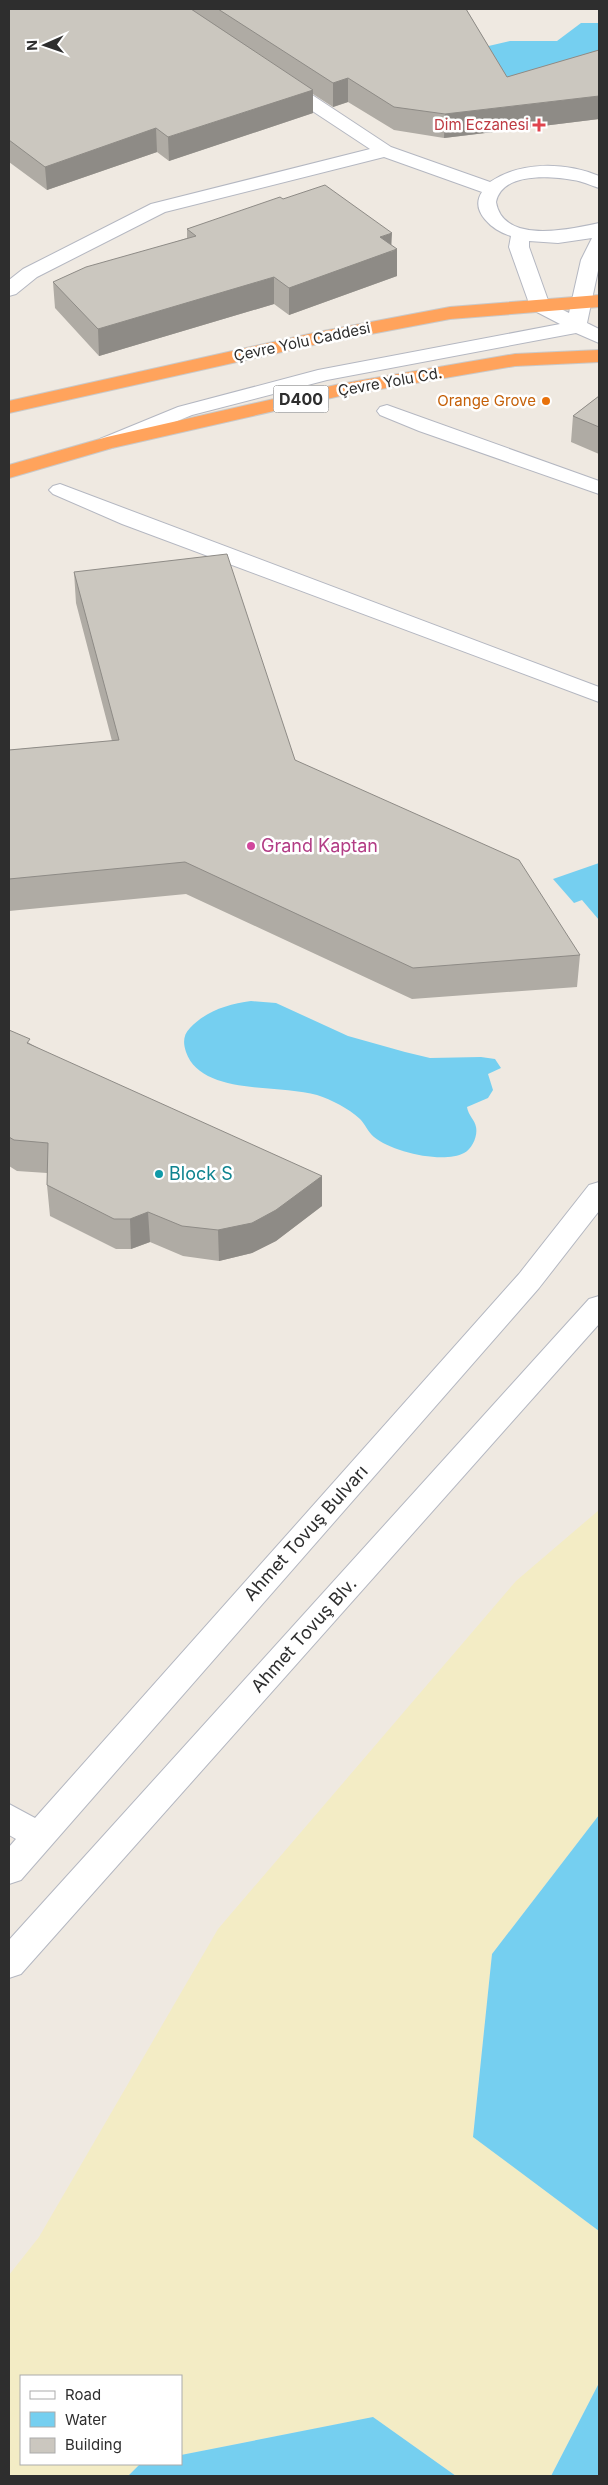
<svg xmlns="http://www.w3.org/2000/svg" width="608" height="2485" font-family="Inter,sans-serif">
<rect width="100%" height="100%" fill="#efe9e1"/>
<path fill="#f3ecc5" d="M 599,1510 L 599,1815 L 492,1954 L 473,2136 L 599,2231 L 599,2383 L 551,2476 L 456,2476 L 373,2417 L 181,2455 L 181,2376 L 21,2376 L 21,2464 L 140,2464 L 128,2476 L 9,2476 L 9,2275 L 39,2237 L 218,1929 L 516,1581 Z"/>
<path fill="#75cff0" d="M 581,23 L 599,23 L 599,68 L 497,87 L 480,48 L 510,41 L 557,41 Z
M 599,863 L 599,920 L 582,900 L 574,903 L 553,879 Z
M 251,1001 L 276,1003 L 348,1036 L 405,1052 L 430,1058 L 481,1057 L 495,1059 L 501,1068 L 488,1074 L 493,1090 L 488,1098 L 467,1107 C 468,1115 475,1120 476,1127 C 478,1136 472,1149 464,1153 C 443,1164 392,1152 374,1137 C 368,1132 365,1124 360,1119 C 348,1108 332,1100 317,1095 C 280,1084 201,1096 186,1052 C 183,1043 183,1035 190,1028 C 206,1011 228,1004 251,1001 Z
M 599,1815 L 599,2231 L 473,2137 L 492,1954 Z
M 599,2383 L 599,2476 L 551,2476 Z
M 373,2417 L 456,2476 L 128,2476 L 140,2464 L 181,2464 L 181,2455 Z"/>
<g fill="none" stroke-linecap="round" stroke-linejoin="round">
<g stroke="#b4b7c1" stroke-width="2">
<path id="minor" d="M 282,78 L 288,79 L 391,147 L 490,182 C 521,161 565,162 599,176 L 599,188 C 590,185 582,181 573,180 C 551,176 502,172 496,202 C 503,245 572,229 599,223 L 599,266 L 587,323 L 599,329 L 599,343 L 576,333 L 327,380 L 192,415 L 114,447 L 107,449 L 100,447 L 97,443 L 100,439 L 178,407 L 318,370 L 560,324 L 533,310 L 530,306 L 509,247 L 511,236 C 493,231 469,211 482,192 L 384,157 L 165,212 L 37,277 L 16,294 L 9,296 L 9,280 L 23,269 L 151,204 L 370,149 L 276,87 L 273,83 L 276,79 ZM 592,238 L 581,260 L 569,313 L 549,303 L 529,247 L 529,241 L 558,243 Z
M 387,405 L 599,481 L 599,494 L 419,431 L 380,415 L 377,411 L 380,407 Z
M 60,484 L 599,687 L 599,702 L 122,524 L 53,494 L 49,490 L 53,486 Z
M 599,1182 L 599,1211 L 539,1288 L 21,1880 L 9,1884 L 9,1847 L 16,1839 L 9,1835 L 9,1804 L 35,1818 L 519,1274 L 589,1185 Z
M 599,1296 L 599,1324 L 21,1974 L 9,1978 L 9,1940 L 589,1299 Z"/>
</g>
<g stroke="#c9c9c9" stroke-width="2">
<path id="highway" d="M 599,295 L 599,307 L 450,319 L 318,344 L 9,413 L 9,401 L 318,332 L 450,307 Z
M 599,350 L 599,362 L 515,366 L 340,396 L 112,448 L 9,478 L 9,465 L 107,437 L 340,384 L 515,354 Z"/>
</g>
<use href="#minor" fill="#fff" fill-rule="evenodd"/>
<use href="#highway" fill="#ffa35c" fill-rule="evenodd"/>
</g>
<path fill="#afaba4" d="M 9,9 L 466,9 L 507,77 L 599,50 L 599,119 L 444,138 L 394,130 L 348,102 L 333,107 L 313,94 L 313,113 L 169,161 L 157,152 L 47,190 L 9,162 Z
M 283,199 L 397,249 L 397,276 L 289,315 L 274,304 L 99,356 L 55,308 L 53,282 L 187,238 L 187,229 Z
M 599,396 L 599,454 L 571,442 L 573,416 Z
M 74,572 L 295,760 L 580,955 L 577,987 L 412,999 L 186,894 L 9,911 L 9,750 L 112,741 L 76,603 Z
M 9,1030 L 31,1044 L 322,1206 L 276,1241 L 252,1253 L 219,1261 L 183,1256 L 150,1242 L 131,1249 L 116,1249 L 50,1216 L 47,1185 L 47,1173 L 17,1171 L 9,1166 Z"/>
<path fill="#8e8b86" d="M 348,78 L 348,102 L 333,107 L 333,83 Z
M 313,90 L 313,113 L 169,161 L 168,137 Z
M 599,96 L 599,119 L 444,138 L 445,114 Z
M 156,128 L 157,152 L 47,190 L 45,167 Z
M 392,233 L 391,252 L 397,249 L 397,276 L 289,315 L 289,288 L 380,237 Z
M 274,277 L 274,304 L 99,356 L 98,329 Z
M 322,1176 L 322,1206 L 276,1241 L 252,1253 L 219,1261 L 218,1230 Z
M 148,1212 L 150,1242 L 131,1249 L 130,1219 Z"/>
<path fill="#cbc7bf" stroke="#8e8b86" d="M 9,9 L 191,9 L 313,90 L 168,137 L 156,128 L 45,167 L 9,140 Z
M 218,9 L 466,9 L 507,77 L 599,50 L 599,96 L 445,114 L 394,107 L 348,78 L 333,83 Z
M 325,185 L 392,233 L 380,237 L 397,249 L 289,288 L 274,277 L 98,329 L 53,282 L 86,267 L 196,236 L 187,229 L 280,197 L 283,199 Z
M 599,396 L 599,427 L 573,416 Z
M 227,554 L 295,760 L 519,860 L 580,955 L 413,968 L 185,862 L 9,879 L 9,750 L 119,740 L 74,572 Z
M 9,1030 L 30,1039 L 27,1043 L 322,1176 L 276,1210 L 252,1223 L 218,1230 L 182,1226 L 148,1212 L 130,1219 L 114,1219 L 47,1185 L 48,1143 L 14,1140 L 9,1137 Z"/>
<path fill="#e0444e" stroke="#fff" stroke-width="2" d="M536.5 117.5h5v5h5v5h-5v5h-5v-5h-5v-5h5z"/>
<circle fill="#e8710a" stroke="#fff" stroke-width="2" cx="546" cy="401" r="5"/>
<circle fill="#d1479c" stroke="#fff" stroke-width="2" cx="251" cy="846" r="5"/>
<circle fill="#0f9aa8" stroke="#fff" stroke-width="2" cx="159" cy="1174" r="5"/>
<g text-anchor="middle" stroke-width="5" stroke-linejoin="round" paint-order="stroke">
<g font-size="15" fill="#be3a42" stroke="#fff" text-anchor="end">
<text x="529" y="130">Dim Eczanesi</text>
</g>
<g font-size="15" fill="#2e2e2e" stroke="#fff">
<text transform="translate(302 342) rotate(-12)" y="5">Çevre Yolu Caddesi</text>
<text transform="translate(390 382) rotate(-10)" y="5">Çevre Yolu Cd.</text>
</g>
<g font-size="15" fill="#c56008" stroke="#fff" text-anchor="end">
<text x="536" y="406">Orange Grove</text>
</g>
<rect fill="#fff" stroke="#6d6d6d" stroke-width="1" x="273.5" y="385.5" width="55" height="27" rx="4"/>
<g font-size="16" font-weight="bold" fill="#2e2e2e">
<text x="301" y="405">D400</text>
</g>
<g font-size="18" fill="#b23c85" stroke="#fff" text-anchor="start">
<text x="261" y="852">Grand Kaptan</text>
</g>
<g font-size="18" fill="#0d838f" stroke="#fff" text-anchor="start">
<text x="169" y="1180">Block S</text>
</g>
<g font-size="18" fill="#2e2e2e" stroke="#fff">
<text transform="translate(306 1533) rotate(-48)" y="6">Ahmet Tovuş Bulvarı</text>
<text transform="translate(304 1635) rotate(-48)" y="6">Ahmet Tovuş Blv.</text>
</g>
</g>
<rect width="608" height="2485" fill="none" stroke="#2e2e2e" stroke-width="20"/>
<rect x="20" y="2375" width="162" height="90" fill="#ffffff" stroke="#ababab"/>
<rect x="30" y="2391" width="25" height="8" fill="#ffffff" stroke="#ababab"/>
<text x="65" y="2400" font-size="15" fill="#2e2e2e">Road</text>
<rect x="30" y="2412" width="25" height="15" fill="#75cff0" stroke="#ababab"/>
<text x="65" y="2425" font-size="15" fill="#2e2e2e">Water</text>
<rect x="30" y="2438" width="25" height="15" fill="#cbc7bf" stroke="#ababab"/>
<text x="65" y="2450" font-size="15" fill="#2e2e2e">Building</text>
<g transform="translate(45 45) rotate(268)" stroke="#ffffff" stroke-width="4" paint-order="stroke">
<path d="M0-4L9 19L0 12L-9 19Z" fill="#2e2e2e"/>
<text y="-8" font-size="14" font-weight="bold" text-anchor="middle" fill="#2e2e2e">N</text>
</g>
</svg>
